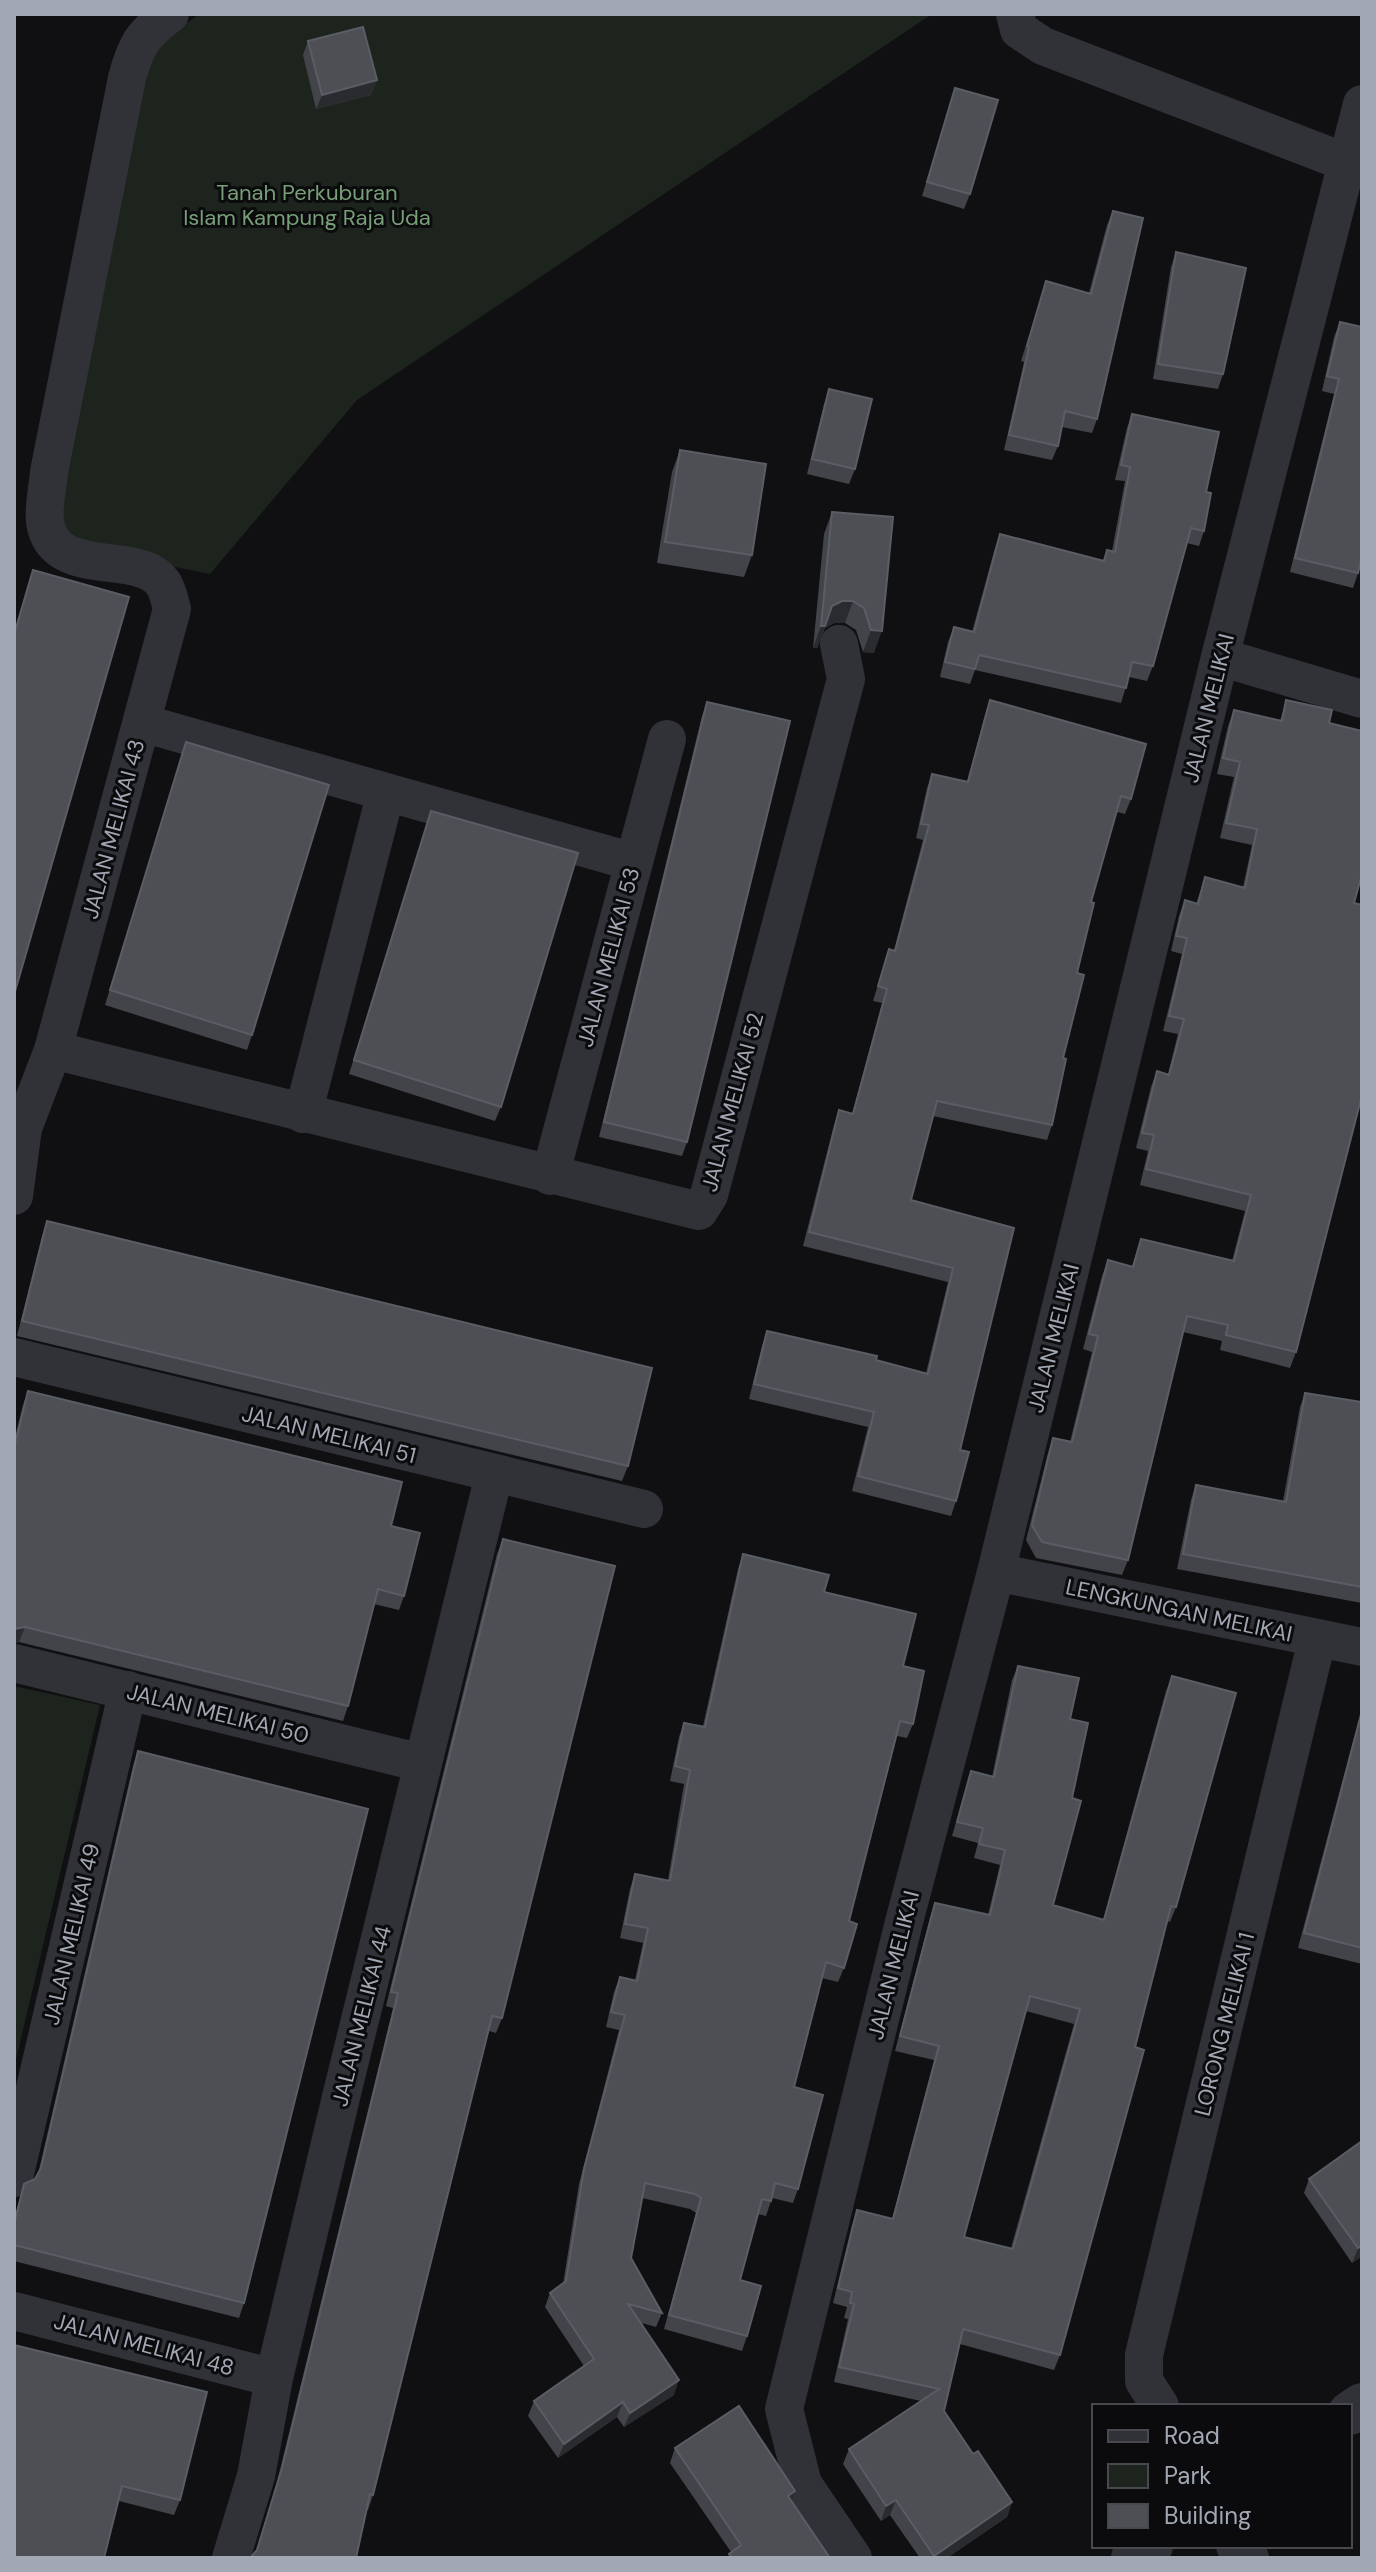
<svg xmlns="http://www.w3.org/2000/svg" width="1376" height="2572" font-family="'DM Sans',sans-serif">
<rect width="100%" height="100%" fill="#101012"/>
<path fill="#1c241d" d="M 200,14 L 932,14 L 357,400 L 210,574 L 150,562 L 66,537 L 56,504 L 152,46 Z
M 14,1686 L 100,1705 L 14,2068 Z"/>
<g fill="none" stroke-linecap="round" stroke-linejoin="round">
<path stroke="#313237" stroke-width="38" d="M 1015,14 L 1019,30 L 1043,46 L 1345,162
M 1220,657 L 1362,699
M 142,723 L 634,862
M 53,1050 L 699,1211 L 709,1195 L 846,679 L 839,644
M 303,1114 L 386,792
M 550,1176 L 667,739
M 14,1196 L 23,1128 L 53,1050 L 172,609 C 170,602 168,592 164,585 C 142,547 54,582 45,522 C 43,506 48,487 49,472 L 127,78 C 136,44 143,34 170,14
M 14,1357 L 644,1509
M 996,1572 L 1362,1647
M 14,1663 L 422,1763
M 14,2178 L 128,1690
M 14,2311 L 274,2378
M 1160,2406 L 1144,2381 L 1144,2355 L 1317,1640
M 1235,2546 L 1250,2558
M 231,2558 L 256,2476 L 274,2378 L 343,2089 L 494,1475
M 853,2558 L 803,2484 L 784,2409 L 904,1922 L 996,1572 L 1220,657 L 1362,104"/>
<path stroke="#313237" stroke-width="44" d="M 1350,2413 L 1362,2405
M 1133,2558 L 1151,2546"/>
</g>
<path fill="#43444a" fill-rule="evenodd" d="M 308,41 L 377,80 L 371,95 L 316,109 L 303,55 Z
M 955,88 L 970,194 L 964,209 L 922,196 Z
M 1113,211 L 1097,419 L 1092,433 L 1062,427 L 1058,446 L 1052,460 L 1004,450 L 1024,362 L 1021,361 L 1046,281 L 1089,293 L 1107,225 Z
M 1176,252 L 1223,374 L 1218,389 L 1153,379 L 1171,267 Z
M 1340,322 L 1358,573 L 1353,588 L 1290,572 L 1334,394 L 1322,391 L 1334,337 Z
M 829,389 L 855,469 L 849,484 L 807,474 L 824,404 Z
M 1132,414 L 1206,492 L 1204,531 L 1199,546 L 1187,543 L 1153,666 L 1147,681 L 1129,677 L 1121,703 L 975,670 L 970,684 L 940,677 L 948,642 L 954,627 L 972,632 L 995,548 L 1000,534 L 1103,561 L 1107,550 L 1112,551 L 1125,481 L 1115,480 L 1127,428 Z
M 680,450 L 752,555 L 744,577 L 657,563 L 672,472 Z
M 832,512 L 893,517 L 874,653 L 863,652 L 856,630 L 845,623 L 834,623 L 825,628 L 817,648 L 813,648 L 824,534 Z
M 33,570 L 14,995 L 14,632 Z
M 990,700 L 1131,799 L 1125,814 L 1117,812 L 1091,902 L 1077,973 L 1052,1125 L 1047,1140 L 933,1116 L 911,1200 L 1014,1228 L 960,1450 L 956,1501 L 951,1516 L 852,1491 L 868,1427 L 749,1399 L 762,1346 L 767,1331 L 926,1373 L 948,1282 L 803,1246 L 834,1125 L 839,1110 L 852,1114 L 882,1003 L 873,1001 L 889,949 L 894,950 L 923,840 L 916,838 L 927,788 L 932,774 L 967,781 L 985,715 Z
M 1286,700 L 1329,723 L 1354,903 L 1296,1352 L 1290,1368 L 1220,1350 L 1222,1341 L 1183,1332 L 1128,1560 L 1122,1575 L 1036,1558 L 1026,1540 L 1048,1453 L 1053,1438 L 1070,1442 L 1092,1352 L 1083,1349 L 1102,1276 L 1108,1260 L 1132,1266 L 1141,1239 L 1232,1261 L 1245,1211 L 1140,1185 L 1148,1151 L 1136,1148 L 1151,1087 L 1157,1071 L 1168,1074 L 1178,1034 L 1163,1031 L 1182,954 L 1171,951 L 1179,916 L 1185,900 L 1196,904 L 1205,877 L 1243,887 L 1252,845 L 1220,838 L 1234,777 L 1217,774 L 1228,726 L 1234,710 L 1280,721 Z
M 707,702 L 687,1142 L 682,1156 L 599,1137 L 702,716 Z
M 186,742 L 252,1035 L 247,1050 L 105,1005 Z
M 431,811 L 501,1107 L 495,1121 L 349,1074 Z
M 47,1221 L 628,1466 L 622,1481 L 17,1336 L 42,1236 Z
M 28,1391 L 391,1526 L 404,1596 L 399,1610 L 374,1604 L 348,1706 L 343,1721 L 19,1642 L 14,1643 L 14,1441 L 23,1405 Z
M 1305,1393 L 1362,1402 L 1362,1603 L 1177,1569 L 1191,1500 L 1196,1485 L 1283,1501 L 1300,1407 Z
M 503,1539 L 502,2018 L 496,2033 L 489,2031 L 373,2495 L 368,2510 L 256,2551 L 277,2482 L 393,2008 L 386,2006 L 497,1554 Z
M 743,1554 L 824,1592 L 903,1666 L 913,1724 L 907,1738 L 897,1736 L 849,1921 L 844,1968 L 838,1982 L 822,1978 L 794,2087 L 798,2189 L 793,2203 L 772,2198 L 766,2216 L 758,2214 L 740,2280 L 747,2336 L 742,2351 L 664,2329 L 696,2213 L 690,2209 L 642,2198 L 631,2258 L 662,2313 L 656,2327 L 642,2323 L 674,2395 L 624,2427 L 617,2417 L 558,2458 L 528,2416 L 534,2401 L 584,2366 L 545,2307 L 550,2293 L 563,2284 L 579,2184 L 619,2030 L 606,2027 L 614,1992 L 620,1977 L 635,1980 L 643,1943 L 620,1938 L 630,1889 L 635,1874 L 668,1880 L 684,1784 L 670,1781 L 679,1737 L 684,1723 L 703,1726 L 738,1569 Z
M 1018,1666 L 1070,1719 L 1072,1798 L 1053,1905 L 1103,1920 L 1166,1691 L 1172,1676 L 1176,1907 L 1170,1922 L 1167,1921 L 1060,2355 L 1054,2370 L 960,2344 L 944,2411 L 973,2454 L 1012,2502 L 1007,2517 L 947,2558 L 920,2558 L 890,2515 L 881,2521 L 843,2464 L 849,2449 L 921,2401 L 834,2382 L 848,2319 L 844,2318 L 847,2307 L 833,2303 L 852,2225 L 857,2210 L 892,2219 L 934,2060 L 895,2051 L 930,1918 L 935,1903 L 988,1915 L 1000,1865 L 974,1858 L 978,1843 L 952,1836 L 971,1771 L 992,1777 L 1012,1680 ZM 1026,2011 L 1074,2024 L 1011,2248 L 964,2237 Z
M 1362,1707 L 1362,1964 L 1298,1948 Z
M 138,1751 L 244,2303 L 239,2318 L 14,2261 L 14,2218 L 24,2184 L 35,2179 L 38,2174 L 133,1766 Z
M 1362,2141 L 1362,2256 L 1352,2263 L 1304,2193 L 1309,2179 Z
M 14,2345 L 180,2500 L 174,2515 L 119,2501 Z
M 675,2448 L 791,2501 L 830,2558 L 727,2558 L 731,2552 L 670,2463 Z"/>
<path fill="#2a2b2f" d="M 377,80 L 371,95 L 316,109 L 322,95 Z
M 842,601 L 853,601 L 845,623 L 834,623 L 825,628 L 817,648 L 813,648 L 821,626 L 832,606 Z
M 871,630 L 882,631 L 874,653 L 863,652 Z
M 25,1627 L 19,1642 L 14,1643 L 14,1629 Z
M 1362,2245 L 1362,2256 L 1352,2263 L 1358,2248 Z
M 679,2380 L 674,2395 L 624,2427 L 630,2413 Z
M 623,2402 L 617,2417 L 558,2458 L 564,2444 Z
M 795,2491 L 790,2505 L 788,2496 Z
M 896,2500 L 890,2515 L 881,2521 L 886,2506 Z
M 1012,2502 L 1007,2517 L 947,2558 L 933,2558 L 934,2556 Z"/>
<path fill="#4d4f55" stroke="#5a5d64" stroke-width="2" fill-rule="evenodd" d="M 363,27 L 377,80 L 322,95 L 308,41 Z
M 955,88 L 998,100 L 970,194 L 927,182 Z
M 1113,211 L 1143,218 L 1097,419 L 1065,411 L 1058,446 L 1009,435 L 1029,347 L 1027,346 L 1046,281 L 1091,294 Z
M 1176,252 L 1246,268 L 1223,374 L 1158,364 Z
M 1340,322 L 1362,327 L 1362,556 L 1358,573 L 1295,558 L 1339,379 L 1327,376 Z
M 829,389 L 872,399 L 855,469 L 812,459 Z
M 1132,414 L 1219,432 L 1206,492 L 1211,493 L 1204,531 L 1191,528 L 1153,666 L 1132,662 L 1126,688 L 979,655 L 975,669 L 945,662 L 954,627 L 974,632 L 1000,534 L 1104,561 L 1107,550 L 1115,552 L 1130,467 L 1121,465 Z
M 680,450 L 766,464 L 752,555 L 665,542 Z
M 832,512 L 893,517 L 882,631 L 871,630 L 864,608 L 853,601 L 842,601 L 832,606 L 825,626 L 821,626 Z
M 33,570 L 129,597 L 14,995 L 14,635 Z
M 990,700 L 1146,744 L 1131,799 L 1121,796 L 1091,902 L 1094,903 L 1077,973 L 1084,975 L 1063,1058 L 1066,1059 L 1052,1125 L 937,1101 L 911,1200 L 1014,1228 L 960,1450 L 969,1452 L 956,1501 L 858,1476 L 874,1412 L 754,1384 L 767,1331 L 877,1356 L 876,1360 L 928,1374 L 953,1268 L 809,1232 L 839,1110 L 853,1114 L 887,989 L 878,986 L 889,949 L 895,951 L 929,825 L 921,824 L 932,774 L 968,782 Z
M 1286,700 L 1332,710 L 1329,723 L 1362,731 L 1362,874 L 1354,903 L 1362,905 L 1362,1095 L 1296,1352 L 1226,1335 L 1228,1325 L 1187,1316 L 1128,1560 L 1042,1542 L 1032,1525 L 1053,1438 L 1072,1442 L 1098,1336 L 1089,1334 L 1108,1260 L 1133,1267 L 1141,1239 L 1234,1261 L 1251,1195 L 1146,1169 L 1154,1135 L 1142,1133 L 1157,1071 L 1169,1075 L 1184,1019 L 1169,1016 L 1187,938 L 1176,936 L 1185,900 L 1198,904 L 1205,877 L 1245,888 L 1257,829 L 1226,823 L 1240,762 L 1223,758 L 1234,710 L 1282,721 Z
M 707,702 L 790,721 L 687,1142 L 604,1122 Z
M 186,742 L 329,785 L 252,1035 L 110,990 Z
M 431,811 L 578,853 L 501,1107 L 354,1060 Z
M 47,1221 L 652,1368 L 628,1466 L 22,1321 Z
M 28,1391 L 402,1482 L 391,1526 L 420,1533 L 404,1596 L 378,1589 L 348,1706 L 25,1627 L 14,1629 L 14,1448 Z
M 1305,1393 L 1362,1402 L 1362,1587 L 1183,1554 L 1196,1485 L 1286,1502 Z
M 503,1539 L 615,1566 L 502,2018 L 492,2016 L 373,2495 L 370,2494 L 356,2558 L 250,2558 L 257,2550 L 282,2468 L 398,1993 L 391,1992 Z
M 743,1554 L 829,1575 L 824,1592 L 916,1614 L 903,1666 L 924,1671 L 913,1724 L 900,1721 L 849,1921 L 857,1924 L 844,1968 L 826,1962 L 794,2087 L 823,2095 L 798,2189 L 775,2183 L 771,2201 L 762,2199 L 740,2280 L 761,2286 L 747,2336 L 669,2315 L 701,2198 L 695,2194 L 645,2183 L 631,2258 L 662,2313 L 628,2304 L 679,2380 L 630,2413 L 623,2402 L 564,2444 L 534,2401 L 594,2359 L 550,2293 L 566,2281 L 584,2169 L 625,2015 L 611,2012 L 620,1977 L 637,1981 L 648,1928 L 625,1924 L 635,1874 L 670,1881 L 690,1770 L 675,1766 L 684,1723 L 705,1727 Z
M 1018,1666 L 1079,1678 L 1070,1719 L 1088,1723 L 1072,1798 L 1081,1801 L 1053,1905 L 1104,1920 L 1172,1676 L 1236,1693 L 1176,1907 L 1171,1906 L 1135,2047 L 1144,2050 L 1060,2355 L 963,2329 L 944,2411 L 973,2454 L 978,2451 L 1012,2502 L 934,2556 L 896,2500 L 886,2506 L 849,2449 L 939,2389 L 839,2367 L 854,2304 L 850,2303 L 852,2292 L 838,2288 L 857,2210 L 893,2219 L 939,2046 L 900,2036 L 935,1903 L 990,1915 L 1005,1850 L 979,1844 L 983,1828 L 957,1822 L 971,1771 L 994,1777 ZM 1030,1996 L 1080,2009 L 1013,2249 L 964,2237 Z
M 1362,1711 L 1362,1948 L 1304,1933 Z
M 138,1751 L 368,1809 L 244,2303 L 14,2245 L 14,2225 L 24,2184 L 35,2179 L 41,2168 Z
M 1362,2141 L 1362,2245 L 1358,2248 L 1309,2179 Z
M 14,2345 L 207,2392 L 180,2500 L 122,2486 L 104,2558 L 14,2558 Z
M 739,2406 L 795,2491 L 788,2496 L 830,2558 L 732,2558 L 729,2554 L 741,2545 L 675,2448 Z"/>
<g text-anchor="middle" stroke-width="6" stroke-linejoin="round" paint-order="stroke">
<g font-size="22" fill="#779f78" stroke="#0b0b0d">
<text x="307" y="200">Tanah Perkuburan<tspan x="307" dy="25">Islam Kampung Raja Uda</tspan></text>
</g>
<g font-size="22" fill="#a1a7b3" stroke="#0b0b0d">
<text transform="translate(1208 708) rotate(-76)" y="8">JALAN MELIKAI</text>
<text transform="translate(113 829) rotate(-75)" y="8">JALAN MELIKAI 43</text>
<text transform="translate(608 957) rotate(-75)" y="8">JALAN MELIKAI 53</text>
<text transform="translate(732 1102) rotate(-75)" y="8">JALAN MELIKAI 52</text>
<text transform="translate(1053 1338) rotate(-76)" y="8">JALAN MELIKAI</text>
<text transform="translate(329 1434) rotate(14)" y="8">JALAN MELIKAI 51</text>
<text transform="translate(1179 1610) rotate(12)" y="8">LENGKUNGAN MELIKAI</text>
<text transform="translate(218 1713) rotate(14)" y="8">JALAN MELIKAI 50</text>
<text transform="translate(71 1934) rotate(-77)" y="8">JALAN MELIKAI 49</text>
<text transform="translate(893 1965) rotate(-76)" y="8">JALAN MELIKAI</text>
<text transform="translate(361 2016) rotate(-76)" y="8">JALAN MELIKAI 44</text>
<text transform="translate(1224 2024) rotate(-76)" y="8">LORONG MELIKAI 1</text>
<text transform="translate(144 2344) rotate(15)" y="8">JALAN MELIKAI 48</text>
</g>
</g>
<rect width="1376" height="2572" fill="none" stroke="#a1a7b3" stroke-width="32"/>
<rect x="1092" y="2404" width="260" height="144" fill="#0b0b0d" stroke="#47494f" stroke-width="2"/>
<rect x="1108" y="2430" width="40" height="12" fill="#313237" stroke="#47494f" stroke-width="2"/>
<text x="1164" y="2444" font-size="24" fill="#a1a7b3">Road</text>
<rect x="1108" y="2464" width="40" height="24" fill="#1c241d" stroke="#47494f" stroke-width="2"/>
<text x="1164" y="2484" font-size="24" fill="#a1a7b3">Park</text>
<rect x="1108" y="2504" width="40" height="24" fill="#4d4f55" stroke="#47494f" stroke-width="2"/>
<text x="1164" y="2524" font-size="24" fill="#a1a7b3">Building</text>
</svg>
